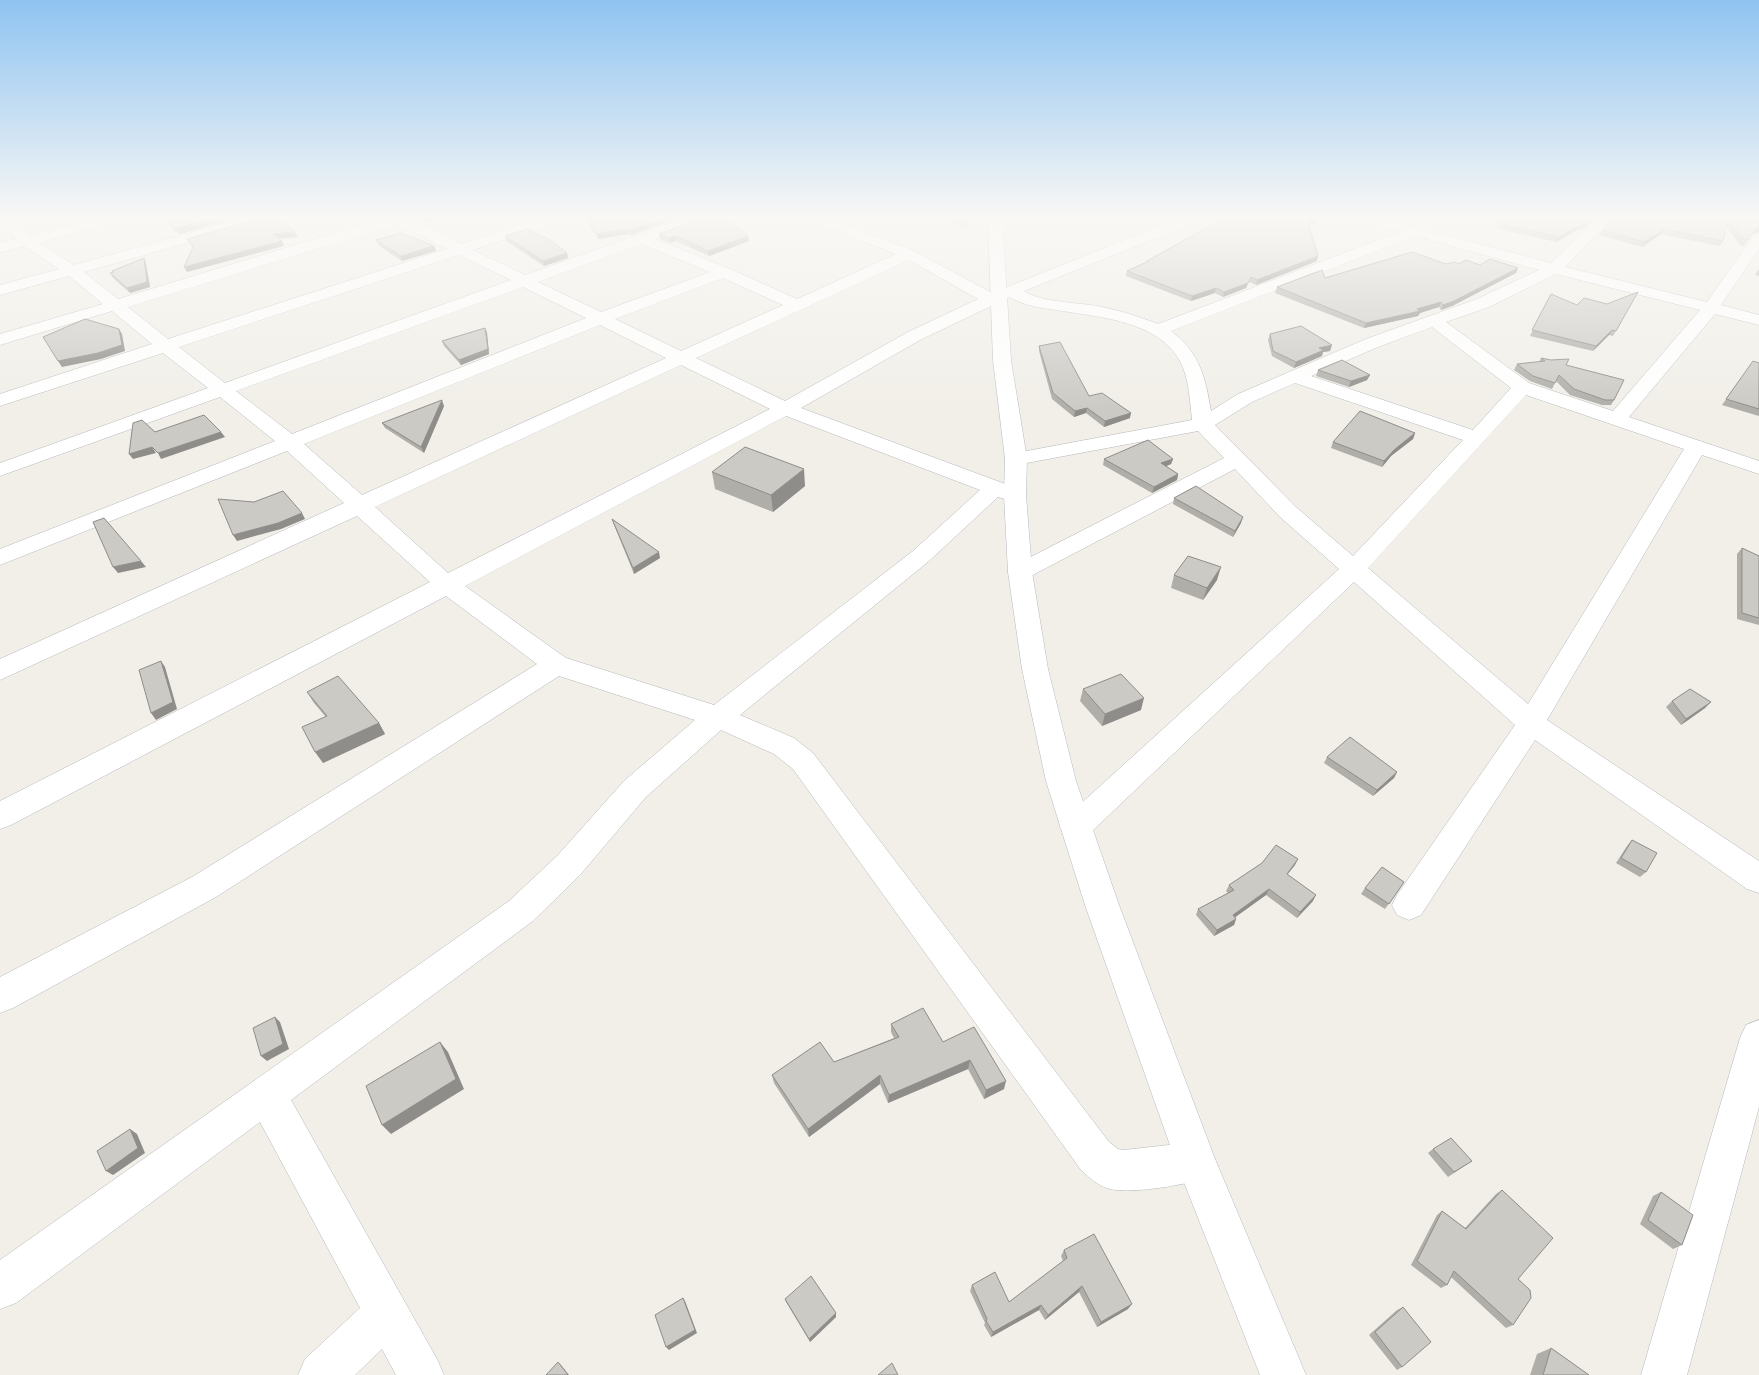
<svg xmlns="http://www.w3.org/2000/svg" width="1759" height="1375" font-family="'Source Sans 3',sans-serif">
<rect width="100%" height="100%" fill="#f1efe8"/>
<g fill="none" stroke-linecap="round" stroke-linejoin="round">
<g stroke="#b5b8bc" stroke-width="1">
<path id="street" d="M 0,217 L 13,217 L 30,236 L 102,217 L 127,217 L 125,220 L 39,243 L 74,265 L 247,217 L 271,217 L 269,220 L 84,272 L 118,299 L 387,217 L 414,217 L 412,220 L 461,244 L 544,217 L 566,217 L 564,220 L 473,250 L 525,275 L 688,217 L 709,217 L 707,220 L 655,239 L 730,269 L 797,299 L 896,254 L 807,220 L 805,217 L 826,217 L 914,251 L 992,293 L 1182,217 L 1203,217 L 1201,220 L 1024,291 C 1042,303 1076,302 1097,306 C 1118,310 1138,316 1158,324 L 1399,232 L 1357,220 L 1355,217 L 1379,217 L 1413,226 L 1420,225 L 1425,226 L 1427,230 L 1551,263 L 1598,217 L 1614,217 L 1565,267 L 1707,302 L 1754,235 L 1759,233 L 1759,249 L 1721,305 L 1759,315 L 1759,325 L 1715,314 L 1629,417 L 1759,461 L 1759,474 L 1702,455 L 1547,720 L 1759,861 L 1759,893 L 1747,889 L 1535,740 L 1421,915 L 1409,920 L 1397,915 L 1392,905 L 1397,895 L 1515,725 L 1354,582 L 1087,836 L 1076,840 L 1065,836 L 1060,827 L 1065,818 L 1339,569 L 1280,517 L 1235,469 L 1029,577 L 1020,580 L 1011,577 L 1008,572 L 1011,567 L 1224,458 L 1198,431 L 1016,465 L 1009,463 L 1005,459 L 1009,455 L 1016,453 L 1192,420 C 1190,402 1189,380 1181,363 C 1161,322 1101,317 1062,311 C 1044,308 1026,307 1010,297 L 920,340 L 801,408 L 1016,488 L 1019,493 L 1016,498 L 1008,500 L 998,497 L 929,561 L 740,715 L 794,738 L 813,753 L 1109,1142 L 1118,1149 L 1124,1150 L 1196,1142 L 1210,1148 L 1216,1162 L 1210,1176 C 1189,1185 1132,1194 1110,1189 C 1098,1186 1090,1178 1081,1170 L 793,769 L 774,754 L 721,730 L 646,797 L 580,875 L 533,921 L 291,1100 L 437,1359 L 444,1375 L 396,1375 L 382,1349 L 355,1375 L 298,1375 L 305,1359 L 360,1308 L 260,1122 L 16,1303 L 0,1309 L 0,1260 L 509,901 L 558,855 L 624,781 L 695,720 L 559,676 L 216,897 L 13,1008 L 0,1013 L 0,977 L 192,877 L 537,664 L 446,596 L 11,825 L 0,829 L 0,801 L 430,582 L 357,516 L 0,680 L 0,659 L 344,503 L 287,451 L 0,565 L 0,549 L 275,441 L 220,397 L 0,476 L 0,463 L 208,388 L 163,353 L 0,406 L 0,394 L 152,344 L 112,311 L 0,345 L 0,334 L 103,304 L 69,276 L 0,295 L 0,285 L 59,269 L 24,246 L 0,253 L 0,243 L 16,239 L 0,220 ZM 398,224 L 447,249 L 168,339 L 128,307 ZM 1415,236 L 1539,270 L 1477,299 L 1366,339 L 1238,394 L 1211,411 C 1205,376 1200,353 1171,331 ZM 641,244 L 710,272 L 601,312 L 538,282 ZM 459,255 L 511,280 L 225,383 L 179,347 ZM 909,260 L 978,299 L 908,332 L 785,401 L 696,358 ZM 1556,274 L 1700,310 L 1613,411 L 1529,383 L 1446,322 L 1489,307 ZM 723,278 L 783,305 L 681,351 L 615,319 ZM 523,287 L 586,318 L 292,434 L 236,391 ZM 600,325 L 666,358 L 362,495 L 304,444 ZM 1432,327 L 1511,388 L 1473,430 L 1311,376 L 1378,347 ZM 681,365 L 770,409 L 448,573 L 375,507 ZM 1295,383 L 1463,440 L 1353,556 L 1296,507 L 1215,425 L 1252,402 ZM 1526,395 L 1684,449 L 1528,704 L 1368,568 ZM 786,416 L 980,490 L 913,551 L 714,705 L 566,658 L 465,586 Z
M 1001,217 L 1021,217 L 1019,220 L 1000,228 L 990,228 L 988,225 L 990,222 Z
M 1759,1020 L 1759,1107 L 1687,1375 L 1641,1375 L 1740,1038 L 1746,1025 Z"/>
</g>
<g stroke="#b6babf" stroke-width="1">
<path id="secondary" d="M 988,217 L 1002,217 L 1011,360 L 1027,459 L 1026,495 L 1032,572 L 1048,669 L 1076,781 L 1119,905 L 1215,1159 L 1306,1375 L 1260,1375 L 1176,1162 L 1085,905 L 1046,781 L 1022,669 L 1008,572 L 1004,495 L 1005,459 L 993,360 Z"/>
</g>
<use href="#street" fill="#fff" fill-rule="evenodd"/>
<use href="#secondary" fill="#fff" fill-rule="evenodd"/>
</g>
<path fill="#afaea9" d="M 162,217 L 239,217 L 180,234 L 175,232 Z
M 415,217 L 441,217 L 426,223 L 415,218 Z
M 585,217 L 682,217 L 631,235 L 628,234 L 598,239 Z
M 938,217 L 965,217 L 968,224 L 967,229 Z
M 1212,217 L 1326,217 L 1309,226 L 1318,256 L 1317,261 L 1256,285 L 1249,282 L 1246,288 L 1223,297 L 1215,293 L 1191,301 L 1126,276 L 1127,271 L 1146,263 L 1147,261 L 1220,220 Z
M 1509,217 L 1596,217 L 1582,230 L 1579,229 L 1556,242 L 1495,228 L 1498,223 Z
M 1718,217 L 1759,217 L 1752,234 L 1744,246 L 1740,245 L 1726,227 L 1723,241 L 1720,246 L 1661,234 L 1642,247 L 1599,235 L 1602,230 L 1721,222 Z
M 659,234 L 748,236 L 749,241 L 709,256 L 676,241 L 670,243 L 660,239 Z
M 505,236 L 567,253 L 568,258 L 544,266 L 506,241 Z
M 376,240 L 434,246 L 436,251 L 402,261 L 378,245 Z
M 144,258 L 146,264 L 150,287 L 130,293 L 113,278 L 110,273 L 113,273 L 112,271 Z
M 1446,264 L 1458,264 L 1480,265 L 1518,268 L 1516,273 L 1452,306 L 1441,310 L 1439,307 L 1420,313 L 1418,316 L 1364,328 L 1275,293 L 1277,287 L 1325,278 Z
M 1759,269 L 1759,276 L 1755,275 Z
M 1638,292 L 1613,336 L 1609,335 L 1593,351 L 1530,336 L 1551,294 L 1577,305 L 1607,304 Z
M 485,328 L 487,333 L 489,354 L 461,365 L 444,346 L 442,341 Z
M 1270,334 L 1330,351 L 1323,352 L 1322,356 L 1294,368 L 1272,356 L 1268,340 Z
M 1039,346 L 1089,396 L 1130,418 L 1104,427 L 1086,413 L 1074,417 L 1052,399 L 1039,351 Z
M 1541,358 L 1566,365 L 1614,400 L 1611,405 L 1602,405 L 1570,395 L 1556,381 L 1552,389 L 1530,381 L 1514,370 L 1517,364 L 1539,362 Z
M 1753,361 L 1759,363 L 1759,416 L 1722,405 Z
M 1318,370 L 1370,375 L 1367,380 L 1349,387 L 1316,376 Z
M 444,406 L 424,453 L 385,428 L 382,423 Z
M 1415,433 L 1413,439 L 1391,456 L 1382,467 L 1331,448 L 1333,442 Z
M 1104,459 L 1173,459 L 1171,464 L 1166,466 L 1178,474 L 1177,480 L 1152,493 L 1103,465 Z
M 712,472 L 805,486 L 773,512 L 715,489 Z
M 1174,498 L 1241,523 L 1233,537 L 1173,504 Z
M 612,519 L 660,558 L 634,574 L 614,525 Z
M 1742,548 L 1759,556 L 1759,625 L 1737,619 L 1737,554 Z
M 1174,575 L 1217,580 L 1203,600 L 1171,588 Z
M 1083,689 L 1141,710 L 1102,726 L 1080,701 Z
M 307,692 L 379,723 L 385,734 L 323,763 L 325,716 L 314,703 Z
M 1672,701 L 1705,708 L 1681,725 L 1666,707 Z
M 1327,757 L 1397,772 L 1394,778 L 1373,796 L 1324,763 Z
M 1632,840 L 1646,872 L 1640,877 L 1616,863 L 1627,846 Z
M 1295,865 L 1287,874 L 1313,901 L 1297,918 L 1266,895 L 1235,917 L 1236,919 L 1234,925 L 1214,936 L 1196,915 L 1198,909 L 1228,893 L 1226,891 L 1229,885 Z
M 1404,882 L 1385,909 L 1361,894 L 1365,888 Z
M 891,1024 L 943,1042 L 974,1027 L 1004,1089 L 984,1099 L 968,1069 L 888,1103 L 880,1084 L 809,1137 L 774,1083 L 772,1075 L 834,1062 L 894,1038 L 891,1032 Z
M 1433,1149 L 1472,1161 L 1448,1177 L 1428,1153 Z
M 1502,1190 L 1518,1279 L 1513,1325 L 1506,1328 L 1451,1277 L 1447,1285 L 1441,1288 L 1411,1265 L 1437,1215 L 1442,1211 L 1465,1228 L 1496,1194 Z
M 1661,1192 L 1682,1245 L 1673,1249 L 1640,1224 L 1653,1196 Z
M 1064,1250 L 1128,1309 L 1097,1327 L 1079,1292 L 1045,1320 L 1039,1310 L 991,1337 L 984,1325 L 985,1323 L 970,1291 L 972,1285 L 1009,1302 L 1063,1261 L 1061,1256 Z
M 785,1299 L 836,1313 L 836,1317 L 810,1342 L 786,1302 Z
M 1403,1307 L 1402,1367 L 1397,1370 L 1369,1335 L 1397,1310 Z
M 1551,1348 L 1589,1375 L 1530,1375 L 1537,1354 Z"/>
<path fill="#8f8d8a" d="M 215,217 L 239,217 L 180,234 L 177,228 Z
M 426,217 L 441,217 L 426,223 L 424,218 Z
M 667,217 L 682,217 L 631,235 L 630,230 Z
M 1318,217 L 1326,217 L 1306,227 L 1308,222 Z
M 1593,217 L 1596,217 L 1582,230 L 1585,225 Z
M 1582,224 L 1579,229 L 1556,242 L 1559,237 Z
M 1759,227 L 1759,232 L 1752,234 L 1744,246 L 1756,228 Z
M 627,229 L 628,234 L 598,239 L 597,234 Z
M 1664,229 L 1661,234 L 1642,247 L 1644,242 Z
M 295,232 L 298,237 L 275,239 L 273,234 Z
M 676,236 L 676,241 L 670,243 L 669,238 Z
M 748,236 L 749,241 L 709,256 L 708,251 Z
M 282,241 L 284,246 L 187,272 L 184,267 Z
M 434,246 L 436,251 L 402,261 L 401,256 Z
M 567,253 L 568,258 L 544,266 L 543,261 Z
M 1318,256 L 1317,261 L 1256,285 L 1257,280 Z
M 144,258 L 146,264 L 150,287 L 130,293 L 127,288 Z
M 1518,268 L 1516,273 L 1452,306 L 1441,310 L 1443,305 Z
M 1251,277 L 1246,288 L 1223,297 L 1224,292 Z
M 1216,288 L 1215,293 L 1191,301 L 1192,296 Z
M 1441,302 L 1439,307 L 1420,313 L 1418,316 L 1364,328 L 1366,323 Z
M 485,328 L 487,333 L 489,354 L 461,365 L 459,360 Z
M 119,329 L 122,334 L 125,351 L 101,359 L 62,367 L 58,361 Z
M 1612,330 L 1609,335 L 1593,351 L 1596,346 Z
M 1332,345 L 1330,351 L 1323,352 L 1322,356 L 1294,368 L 1296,362 L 1319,348 Z
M 1370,375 L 1367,380 L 1349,387 L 1351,381 Z
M 442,400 L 444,406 L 424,453 L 421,447 Z
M 1087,408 L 1086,413 L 1074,417 L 1075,411 Z
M 1131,413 L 1130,418 L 1104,427 L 1105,421 Z
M 221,432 L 225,437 L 161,459 L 158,453 Z
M 1415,433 L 1413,439 L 1391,456 L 1382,467 L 1384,461 L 1394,450 Z
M 152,447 L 156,453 L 133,459 L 129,454 Z
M 1173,459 L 1171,464 L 1160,469 L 1161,463 Z
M 804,469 L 805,486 L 773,512 L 771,495 Z
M 1178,474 L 1177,480 L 1152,493 L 1154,487 Z
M 302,513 L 305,519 L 281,529 L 237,541 L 233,535 Z
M 1243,517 L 1241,523 L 1233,537 L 1235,531 Z
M 659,552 L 660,558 L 634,574 L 633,568 Z
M 141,561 L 146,567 L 118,573 L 113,567 Z
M 1221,567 L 1217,580 L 1203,600 L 1207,588 Z
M 161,661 L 165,667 L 177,709 L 156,720 L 151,713 Z
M 1144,698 L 1141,710 L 1102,726 L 1105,714 Z
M 1711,702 L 1705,708 L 1681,725 L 1686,719 Z
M 379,723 L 385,734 L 323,763 L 315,752 Z
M 1397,772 L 1394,778 L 1373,796 L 1377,790 Z
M 1298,859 L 1295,865 L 1283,880 L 1287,874 Z
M 1269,889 L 1266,895 L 1230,921 L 1233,915 Z
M 1316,895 L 1313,901 L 1297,918 L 1300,912 Z
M 1236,919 L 1234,925 L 1214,936 L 1217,930 Z
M 275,1017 L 280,1022 L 289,1049 L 267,1061 L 261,1056 Z
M 440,1042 L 448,1052 L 464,1089 L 391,1134 L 382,1125 Z
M 970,1060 L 968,1069 L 888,1103 L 889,1095 Z
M 880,1075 L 880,1084 L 809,1137 L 808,1129 Z
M 1006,1081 L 1004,1089 L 984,1099 L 986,1090 Z
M 130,1129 L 137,1134 L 145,1153 L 113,1175 L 106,1171 Z
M 1082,1286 L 1079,1292 L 1045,1320 L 1048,1315 Z
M 683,1298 L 685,1301 L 697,1333 L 669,1350 L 666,1347 Z
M 1132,1304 L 1128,1309 L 1097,1327 L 1101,1322 Z
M 1041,1305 L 1039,1310 L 991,1337 L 993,1332 Z
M 836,1313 L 836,1317 L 810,1342 L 809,1339 Z
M 558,1362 L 561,1365 L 569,1375 L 568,1375 Z"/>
<path fill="#cccac5" stroke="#8f8d8a" d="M 164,217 L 215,217 L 177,228 L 172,226 Z
M 266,217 L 275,217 L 295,232 L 273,234 L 282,241 L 184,267 L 193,247 L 187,239 Z
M 587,217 L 667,217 L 630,230 L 627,229 L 597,234 Z
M 706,217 L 723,217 L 748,236 L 708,251 L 676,236 L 669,238 L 659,234 Z
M 951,217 L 965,217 L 968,224 Z
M 1226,217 L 1318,217 L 1308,222 L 1318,256 L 1257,280 L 1251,277 L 1248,283 L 1224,292 L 1216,288 L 1192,296 L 1127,271 L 1149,261 L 1147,261 Z
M 1509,217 L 1593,217 L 1585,225 L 1582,224 L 1559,237 L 1498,223 Z
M 1614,217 L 1703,217 L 1727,223 L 1723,241 L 1664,229 L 1644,242 L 1602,230 Z
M 1726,217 L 1759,217 L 1759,227 L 1756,228 L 1748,240 L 1744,239 Z
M 528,229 L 552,241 L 567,253 L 543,261 L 505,236 Z
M 401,233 L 434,246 L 401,256 L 376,240 Z
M 1412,252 L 1446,264 L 1455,262 L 1458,264 L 1466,260 L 1480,265 L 1490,259 L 1518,268 L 1454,301 L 1443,305 L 1441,302 L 1417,309 L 1420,311 L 1366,323 L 1277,287 L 1322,270 L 1325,278 Z
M 144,258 L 147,282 L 127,288 L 110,273 L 114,272 L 112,271 Z
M 1638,292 L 1616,331 L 1612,330 L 1596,346 L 1532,330 L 1551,294 L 1577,305 L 1584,298 L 1607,304 Z
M 85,319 L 119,329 L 122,345 L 98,353 L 58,361 L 43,337 Z
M 1301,326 L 1332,345 L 1319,348 L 1324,350 L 1296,362 L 1273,351 L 1270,334 Z
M 485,328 L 488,349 L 459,360 L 442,341 Z
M 1060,342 L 1089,396 L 1102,393 L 1131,413 L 1105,421 L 1087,408 L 1075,411 L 1053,393 L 1039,346 Z
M 1541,358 L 1551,360 L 1569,359 L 1566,365 L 1624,380 L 1614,400 L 1605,400 L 1574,389 L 1559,375 L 1555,383 L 1533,376 L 1517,364 L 1545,361 Z
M 1342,360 L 1370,375 L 1351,381 L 1318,370 Z
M 1753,361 L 1759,363 L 1759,409 L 1726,399 Z
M 442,400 L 421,447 L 382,423 Z
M 1360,411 L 1415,433 L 1394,450 L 1384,461 L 1333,442 Z
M 204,415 L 221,432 L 158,453 L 152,447 L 129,454 L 133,423 L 142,420 L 155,432 Z
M 1148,440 L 1173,459 L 1161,463 L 1178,474 L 1154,487 L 1104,459 Z
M 745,447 L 804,469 L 771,495 L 712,472 Z
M 1196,486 L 1243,517 L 1235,531 L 1174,498 Z
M 283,491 L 302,513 L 278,523 L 233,535 L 218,499 L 254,502 Z
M 104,518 L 141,561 L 113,567 L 93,522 Z
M 612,519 L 659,552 L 633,568 Z
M 1742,548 L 1759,556 L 1759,618 L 1742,613 Z
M 1188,556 L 1221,567 L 1207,588 L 1174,575 Z
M 161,661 L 173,702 L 151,713 L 139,670 Z
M 1121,674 L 1144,698 L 1105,714 L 1083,689 Z
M 338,676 L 379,723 L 315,752 L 302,727 L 327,716 L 307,692 Z
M 1690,689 L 1711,702 L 1686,719 L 1672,701 Z
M 1350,737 L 1397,772 L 1377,790 L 1327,757 Z
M 1632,840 L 1657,853 L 1646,872 L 1621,858 Z
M 1276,845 L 1298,859 L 1287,874 L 1316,895 L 1300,912 L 1269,889 L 1233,915 L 1236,919 L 1217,930 L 1198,909 L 1234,890 L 1229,885 L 1262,863 Z
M 1382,867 L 1404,882 L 1389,904 L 1365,888 Z
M 923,1008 L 943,1042 L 974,1027 L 1006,1081 L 986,1090 L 970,1060 L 889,1095 L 880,1075 L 808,1129 L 772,1075 L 820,1042 L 834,1062 L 899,1037 L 891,1024 Z
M 275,1017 L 283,1044 L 261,1056 L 253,1028 Z
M 440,1042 L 456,1079 L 382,1125 L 366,1086 Z
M 130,1129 L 138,1148 L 106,1171 L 97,1151 Z
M 1451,1138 L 1472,1161 L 1454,1172 L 1433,1149 Z
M 1502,1190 L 1553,1238 L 1518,1279 L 1530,1290 L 1531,1298 L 1513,1325 L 1454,1271 L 1447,1285 L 1417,1261 L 1442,1211 L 1466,1229 Z
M 1661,1192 L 1693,1215 L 1682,1245 L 1648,1220 Z
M 1094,1234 L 1132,1304 L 1101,1322 L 1082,1286 L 1048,1315 L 1041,1305 L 993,1332 L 986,1321 L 987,1319 L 972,1285 L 995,1272 L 1009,1302 L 1067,1258 L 1064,1250 Z
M 811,1276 L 836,1313 L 809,1339 L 785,1299 Z
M 683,1298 L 695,1330 L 666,1347 L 655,1315 Z
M 1403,1307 L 1431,1342 L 1402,1367 L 1375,1332 Z
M 1551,1348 L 1589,1375 L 1543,1375 Z
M 558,1362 L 568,1375 L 546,1375 Z
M 892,1363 L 898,1375 L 878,1375 Z"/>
<linearGradient id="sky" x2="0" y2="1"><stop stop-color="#8fc3f1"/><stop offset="0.53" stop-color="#f9f8f5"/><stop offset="1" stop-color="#f9f8f5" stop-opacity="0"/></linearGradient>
<rect width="1759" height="410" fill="url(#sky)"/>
</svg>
